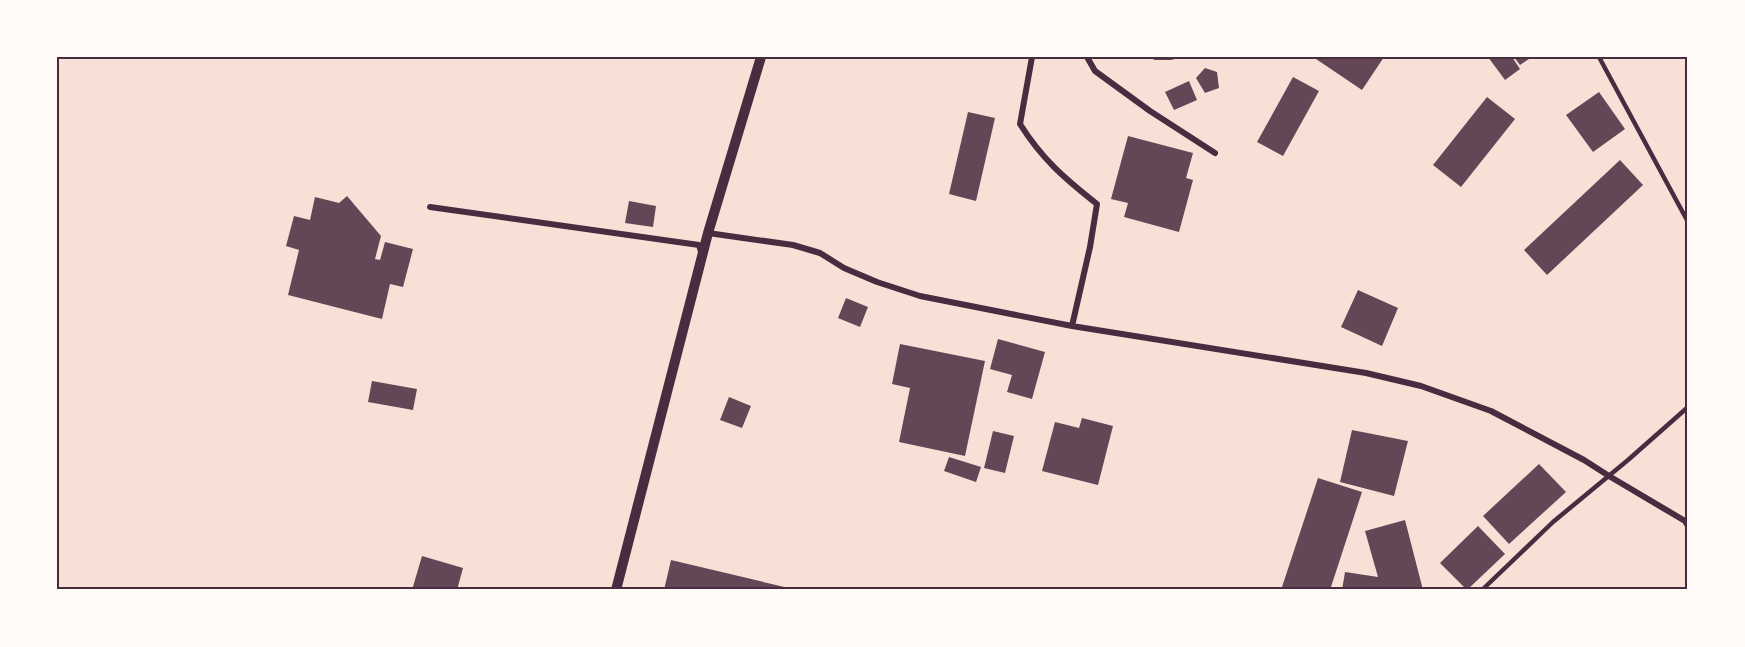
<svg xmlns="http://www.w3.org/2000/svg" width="1745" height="647" font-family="'Times New Roman',serif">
<rect width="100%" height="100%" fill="#f7e1d7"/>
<path fill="#644757" d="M 1147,57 L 1179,57 L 1179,58 L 1171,60 L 1155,60 Z
M 1313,57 L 1384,57 L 1362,90 Z
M 1488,57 L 1512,57 L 1520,69 L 1505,80 Z
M 1514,57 L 1532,57 L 1520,65 Z
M 1205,68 L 1217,72 L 1219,88 L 1205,93 L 1196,78 Z
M 1293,77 L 1319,91 L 1283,156 L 1257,142 Z
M 1189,81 L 1197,100 L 1174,110 L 1165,92 Z
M 1599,92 L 1625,129 L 1593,152 L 1566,115 Z
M 1487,97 L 1515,119 L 1461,187 L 1433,165 Z
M 968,112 L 995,118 L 976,201 L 949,194 Z
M 1128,136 L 1193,153 L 1186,178 L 1193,180 L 1179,232 L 1124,217 L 1128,203 L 1111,199 Z
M 1620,160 L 1643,185 L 1547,275 L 1524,250 Z
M 347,196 L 381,236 L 375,259 L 380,260 L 385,242 L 413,249 L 403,287 L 390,284 L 382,319 L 288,295 L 299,250 L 286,246 L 294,216 L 310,220 L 315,197 L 339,203 Z
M 629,201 L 656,206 L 653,227 L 625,223 Z
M 1358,290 L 1398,308 L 1382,346 L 1341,327 Z
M 846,298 L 868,307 L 860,327 L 838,318 Z
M 998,339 L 1045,352 L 1032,399 L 1007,392 L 1012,375 L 990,369 Z
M 900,344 L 985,361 L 965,456 L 899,442 L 910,388 L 892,384 Z
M 372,381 L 417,389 L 413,410 L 368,402 Z
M 729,397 L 751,406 L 742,428 L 720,420 Z
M 1082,418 L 1113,426 L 1098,485 L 1042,471 L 1055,422 L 1079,428 Z
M 1352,430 L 1408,441 L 1394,496 L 1340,482 Z
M 993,431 L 1014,436 L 1005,473 L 984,468 Z
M 949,457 L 981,467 L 976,482 L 944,471 Z
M 1539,464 L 1566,492 L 1509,544 L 1483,516 Z
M 1318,478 L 1362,492 L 1330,590 L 1281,590 Z
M 1405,520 L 1423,590 L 1342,590 L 1345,572 L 1378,577 L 1365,531 Z
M 1478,526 L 1505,554 L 1467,590 L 1440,563 Z
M 422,556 L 463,568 L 457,590 L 412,590 Z
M 671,560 L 793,589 L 793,590 L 664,590 Z"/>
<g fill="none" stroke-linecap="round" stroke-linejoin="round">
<path stroke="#4a2c40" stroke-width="4.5" d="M 1599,57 L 1688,222
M 1482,590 L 1553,522 L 1628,460 L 1688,407"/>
<path stroke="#4a2c40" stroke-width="6" d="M 1032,57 L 1020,124 C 1042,159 1064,178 1097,204 L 1090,247 L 1072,326
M 1087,57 L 1095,71 L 1150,111 L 1215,153
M 430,207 L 699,245 L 701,252
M 708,233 L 793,245 L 820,253 L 844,268 L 877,282 L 920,296 L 1072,326 L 1366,373 L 1421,386 L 1491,411 L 1584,460 L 1609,476 L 1685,521 L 1688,526"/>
<path stroke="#4a2c40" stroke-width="10" d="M 616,590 L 708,233 L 761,57"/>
</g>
<rect width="1745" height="647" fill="none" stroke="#fffaf5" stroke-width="117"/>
<rect x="58" y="58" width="1628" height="530" fill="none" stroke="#4a2c40" stroke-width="2"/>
</svg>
